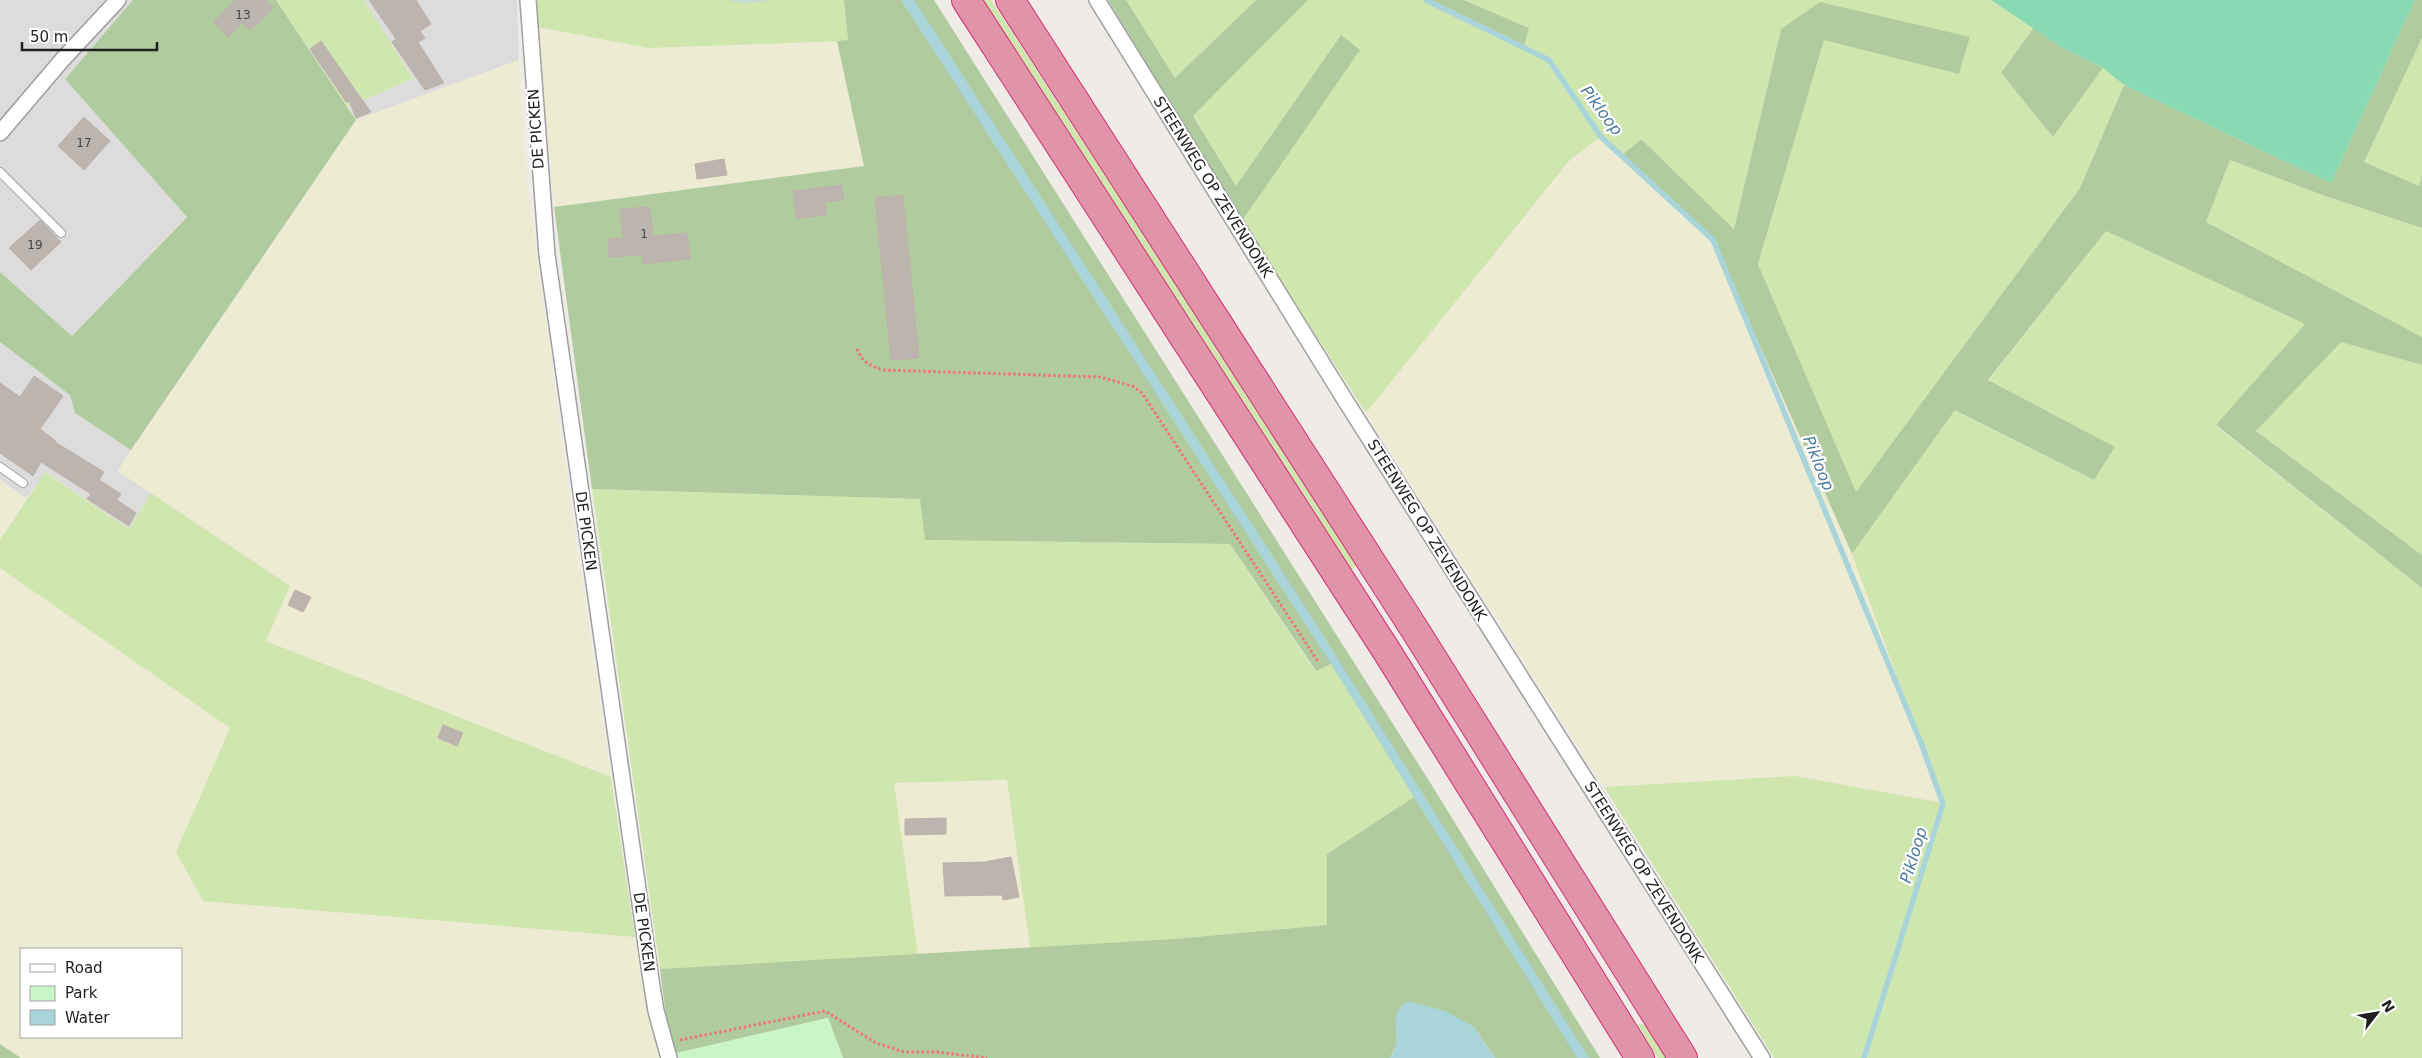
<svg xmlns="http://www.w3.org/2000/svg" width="2422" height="1058" font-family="'DejaVu Sans',sans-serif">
<rect width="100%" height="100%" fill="#efebe6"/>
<path fill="#dddcdc" d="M 0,0 L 133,0 L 65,79 L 187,216 L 72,336 L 0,272 Z
M 364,0 L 517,0 L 519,60 L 356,120 L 348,107 L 413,79 Z
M 0,342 L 71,395 L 75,413 L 131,450 L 118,471 L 151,493 L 129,529 L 46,472 L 26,498 L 0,480 Z"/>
<path fill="#edecd3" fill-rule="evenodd" d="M 538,27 L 648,48 L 837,41 L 865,166 L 554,207 Z
M 519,60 L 527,183 L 570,501 L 611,777 L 266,641 L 289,586 L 118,471 L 356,120 Z
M 1601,137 L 1713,240 L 1852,554 L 1943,804 L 1795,776 L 1604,787 L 1366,413 L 1569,161 Z
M 0,480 L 26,498 L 0,540 Z
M 0,568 L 230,728 L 176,852 L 203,901 L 635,937 L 647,1011 L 660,1058 L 21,1058 L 0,1044 ZM 21,949 L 181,949 L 181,1037 L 21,1037 Z
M 1007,780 L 1030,948 L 918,955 L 893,783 Z"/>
<path fill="#d0e6af" d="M 276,0 L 364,0 L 413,79 L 348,107 Z
M 536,0 L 844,0 L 848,41 L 648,48 L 538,27 Z
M 980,0 L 991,0 L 1358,564 L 1350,571 Z
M 1126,0 L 1256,0 L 1175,78 Z
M 1308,0 L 1431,0 L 1523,45 L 1529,28 L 1464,0 L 1991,0 L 2034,27 L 2001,73 L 2053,137 L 2103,68 L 2124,85 L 2080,188 L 1856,493 L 1758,264 L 1824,39 L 1959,74 L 1970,37 L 1781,29 L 1734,229 L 1641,139 L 1621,156 L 1600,137 L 1569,161 L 1366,413 L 1242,221 L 1359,49 L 1341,36 L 1236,186 L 1193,116 Z
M 2422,38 L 2422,175 L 2419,186 L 2364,162 Z
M 2230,160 L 2325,196 L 2422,228 L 2422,337 L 2206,222 Z
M 2106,231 L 2306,324 L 2216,426 L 2422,588 L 2422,1058 L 1774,1058 L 1604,787 L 1795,776 L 1943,803 L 1852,554 L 1955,410 L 2094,480 L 2115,447 L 1988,381 Z
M 2341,341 L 2422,365 L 2422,555 L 2256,431 Z
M 45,472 L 129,529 L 151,493 L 290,586 L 266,641 L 611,777 L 635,937 L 203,901 L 176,852 L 230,728 L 0,568 L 0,540 Z
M 592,489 L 921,499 L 926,540 L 1230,544 L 1315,671 L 1331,664 L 1414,797 L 1327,854 L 1328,925 L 1174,939 L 1030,948 L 1007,780 L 894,783 L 918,955 L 660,969 Z
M 1637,1024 L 1649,1025 L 1668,1058 L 1658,1058 Z"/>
<path fill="#b0cc9e" d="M 133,0 L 276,0 L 356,120 L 131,450 L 75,413 L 70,395 L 0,342 L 0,272 L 72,336 L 187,217 L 65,79 Z
M 844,0 L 934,0 L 1431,784 L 1600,1058 L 1495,1058 L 1473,1026 L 1396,1031 L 1398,1042 L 1390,1058 L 843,1058 L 828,1018 L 677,1053 L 667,1024 L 660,969 L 1174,939 L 1327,925 L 1327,854 L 1414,797 L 1331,664 L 1316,671 L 1230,544 L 925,540 L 920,499 L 592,489 L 554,207 L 864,166 L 837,41 L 848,40 Z
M 1108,0 L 1126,0 L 1175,78 L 1256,0 L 1308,0 L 1193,116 L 1236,186 L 1341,35 L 1360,50 L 1242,221 Z
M 1431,0 L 1464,0 L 1529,28 L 1524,45 Z
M 2415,0 L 2422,0 L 2422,38 L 2364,162 L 2419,186 L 2422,175 L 2422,228 L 2325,196 L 2230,160 L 2206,222 L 2422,337 L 2422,365 L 2341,342 L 2256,431 L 2422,555 L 2422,588 L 2216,425 L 2305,324 L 2106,231 L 1988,380 L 2115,447 L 2094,480 L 1955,410 L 1852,554 L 1713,240 L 1621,156 L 1641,139 L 1734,229 L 1781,29 L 1820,2 L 1970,37 L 1959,74 L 1824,40 L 1758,264 L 1856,492 L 2080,188 L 2124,85 L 2331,183 Z
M 2034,27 L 2064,49 L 2103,68 L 2053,137 L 2001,73 Z
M 0,1044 L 21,1058 L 0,1058 Z"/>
<path fill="#c4dccf" d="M 729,0 L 774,0 L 742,4 Z"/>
<path fill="#c8f6c6" d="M 828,1018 L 843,1058 L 679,1058 L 677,1053 Z"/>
<path fill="#89d9b2" d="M 1991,0 L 2415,0 L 2331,183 L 2124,85 L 2103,68 L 2064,49 Z"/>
<path fill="#a9d4da" d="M 901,0 L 914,0 L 1304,605 L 1589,1058 L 1577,1058 L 1331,664 Z
M 1408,1001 L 1445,1011 L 1473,1026 L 1495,1058 L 1390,1058 C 1407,1034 1382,1020 1408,1001 Z"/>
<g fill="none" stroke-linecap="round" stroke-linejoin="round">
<path stroke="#a9d4da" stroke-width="5.5" d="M 1426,0 L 1549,60 L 1601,137 L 1713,240 L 1921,743 L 1943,804 L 1864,1058"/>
</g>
<path fill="#bcb4af" stroke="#c0b1a9" d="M 235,0 L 265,0 L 273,8 L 250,31 L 242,23 L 228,37 L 214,22 Z
M 369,0 L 416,0 L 431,24 L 420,31 L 425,38 L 418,42 L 444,83 L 425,90 L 392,42 L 396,39 Z
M 321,41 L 358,94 L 371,112 L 356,118 L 349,101 L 347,103 L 310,49 Z
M 84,117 L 110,141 L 84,170 L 58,146 Z
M 724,159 L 727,175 L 697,179 L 695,164 Z
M 842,185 L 844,200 L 825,202 L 827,215 L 796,218 L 793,191 Z
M 903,195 L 919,358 L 891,360 L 875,198 Z
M 650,207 L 653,236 L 687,233 L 690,259 L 643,264 L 642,255 L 609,257 L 608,239 L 623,238 L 620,209 Z
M 40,220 L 61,242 L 31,270 L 9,248 Z
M 34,376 L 63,396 L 40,429 L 56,441 L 55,442 L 104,472 L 99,480 L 121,494 L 117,500 L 136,513 L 129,526 L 87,499 L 91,494 L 41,462 L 33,476 L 0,453 L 0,383 L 20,397 Z
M 295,590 L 311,597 L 303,612 L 288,605 Z
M 443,725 L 463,733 L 457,746 L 438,738 Z
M 946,818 L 946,834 L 905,835 L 905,819 Z
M 1011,857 L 1019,897 L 1003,900 L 1002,895 L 945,896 L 943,863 L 984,862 Z"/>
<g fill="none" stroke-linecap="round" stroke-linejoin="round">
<g stroke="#a0a0a0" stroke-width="10">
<path id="lane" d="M 0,172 L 61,233
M 0,467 L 23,483"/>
</g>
<g stroke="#a0a0a0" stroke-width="18">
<path id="street" d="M 528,0 L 547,255 L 651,980 L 656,1011 L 669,1058
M 1097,0 L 1345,400 L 1762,1058
M 0,133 L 63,59 L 118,0"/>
</g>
<g stroke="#d03178" stroke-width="30">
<path id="highway" d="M 966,0 L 1386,650 L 1640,1058
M 1010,0 L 1415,630 L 1683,1058"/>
</g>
<path stroke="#f17576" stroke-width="3" stroke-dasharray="2.5 2.5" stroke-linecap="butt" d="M 857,349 C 863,363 870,366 884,370 L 1100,377 L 1132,386 L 1142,393 L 1319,663
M 680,1040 L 825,1011 L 876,1043 L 904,1052 L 937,1052 L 987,1058"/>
<use href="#lane" stroke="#fff" stroke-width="8"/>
<use href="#street" stroke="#fff" stroke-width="15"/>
<use href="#highway" stroke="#e193aa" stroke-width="28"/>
</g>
<g text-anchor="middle" stroke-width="4.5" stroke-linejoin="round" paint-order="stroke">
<g font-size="12" fill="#464443">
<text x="243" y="19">13</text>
<text x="84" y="147">17</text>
<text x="644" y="238">1</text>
<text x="35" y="249">19</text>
</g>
<g font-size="15" fill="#1f1f1f" stroke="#fff">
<text transform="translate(536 129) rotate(-94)" y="5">DE PICKEN</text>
<text transform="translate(1213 187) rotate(58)" y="5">STEENWEG OP ZEVENDONK</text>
<text transform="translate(1427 530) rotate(58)" y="5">STEENWEG OP ZEVENDONK</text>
<text transform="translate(586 531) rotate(82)" y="5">DE PICKEN</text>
<text transform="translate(1644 872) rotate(58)" y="5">STEENWEG OP ZEVENDONK</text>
<text transform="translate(644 932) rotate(82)" y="5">DE PICKEN</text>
</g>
<g font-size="16" font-style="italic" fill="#4b7b9a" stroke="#fff">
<text transform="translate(1602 110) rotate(53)" y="6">Pikloop</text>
<text transform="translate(1819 463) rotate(68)" y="6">Pikloop</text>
<text transform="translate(1913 855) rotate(-73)" y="6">Pikloop</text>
</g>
</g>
<rect x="20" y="948" width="162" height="90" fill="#ffffff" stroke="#a5a5a5"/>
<rect x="30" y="964" width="25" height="8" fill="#ffffff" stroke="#a5a5a5"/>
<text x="65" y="973" font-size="15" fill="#1f1f1f">Road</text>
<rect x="30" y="986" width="25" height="15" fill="#c8f6c6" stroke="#a5a5a5"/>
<text x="65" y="998" font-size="15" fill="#1f1f1f">Park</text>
<rect x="30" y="1010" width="25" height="15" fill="#a9d4da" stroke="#a5a5a5"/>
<text x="65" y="1023" font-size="15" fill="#1f1f1f">Water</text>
<g transform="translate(2377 1013) rotate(59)" stroke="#ffffff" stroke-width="4" paint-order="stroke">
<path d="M0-4L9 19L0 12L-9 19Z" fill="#1f1f1f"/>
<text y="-8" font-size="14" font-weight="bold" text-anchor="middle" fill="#1f1f1f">N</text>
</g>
<path d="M22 42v8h135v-8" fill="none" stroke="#1f1f1f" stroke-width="2.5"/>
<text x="30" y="42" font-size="15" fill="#1f1f1f" stroke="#ffffff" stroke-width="4" paint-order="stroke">50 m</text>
</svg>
